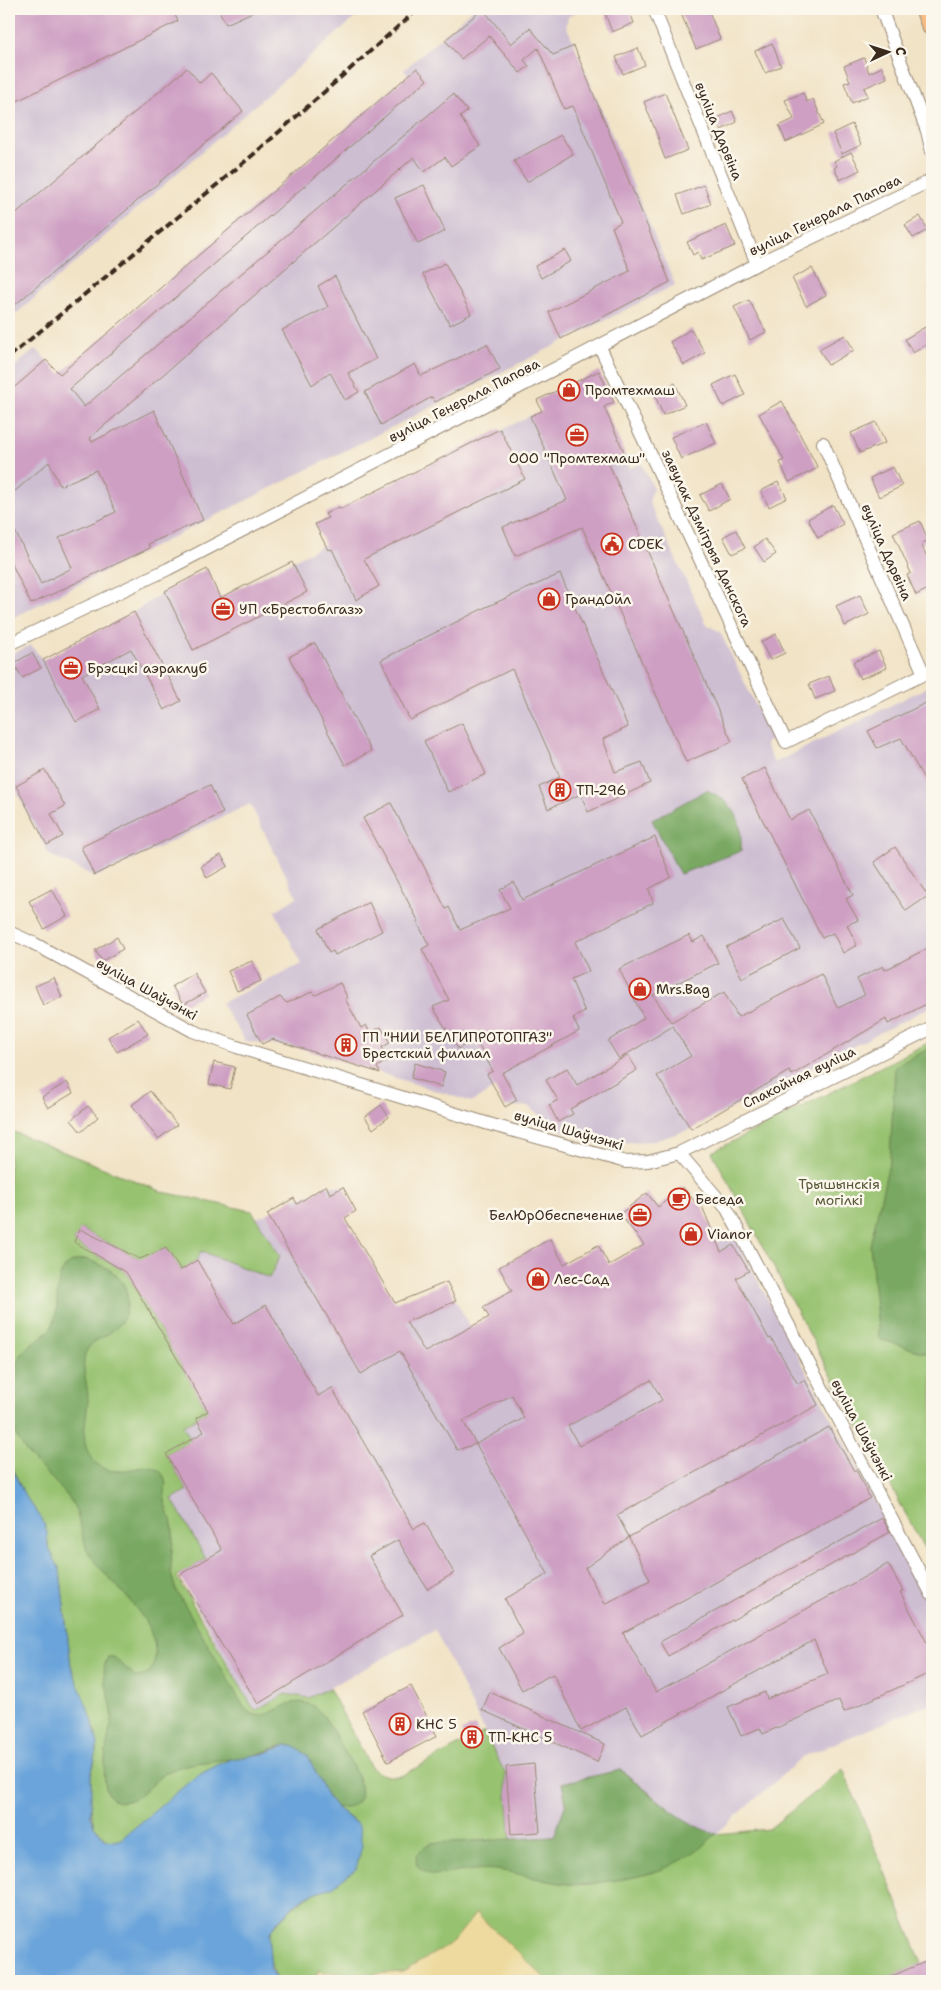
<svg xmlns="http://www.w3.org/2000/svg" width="941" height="1990" font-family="'Shantell Sans',sans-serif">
<rect width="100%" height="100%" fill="#fbf7ec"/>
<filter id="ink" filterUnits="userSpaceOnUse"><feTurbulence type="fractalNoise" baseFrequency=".02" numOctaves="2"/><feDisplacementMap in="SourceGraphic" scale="10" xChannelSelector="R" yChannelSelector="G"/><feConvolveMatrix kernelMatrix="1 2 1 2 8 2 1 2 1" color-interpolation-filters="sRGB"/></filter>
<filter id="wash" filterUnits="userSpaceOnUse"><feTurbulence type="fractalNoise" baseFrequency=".0096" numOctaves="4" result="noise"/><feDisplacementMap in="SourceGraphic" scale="20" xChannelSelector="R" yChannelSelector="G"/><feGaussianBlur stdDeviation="1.12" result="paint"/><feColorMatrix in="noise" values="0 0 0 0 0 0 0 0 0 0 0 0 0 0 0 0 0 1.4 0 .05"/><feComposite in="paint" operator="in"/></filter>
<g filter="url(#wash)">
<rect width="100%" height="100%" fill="#f1e3c6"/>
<path fill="#cdbed2" d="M 9,9 L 365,9 L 9,320 Z
M 473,9 L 579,9 L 568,17 L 566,25 L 675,285 L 10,619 L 9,371 L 36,349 L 60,374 L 408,75 L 404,70 Z
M 604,407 L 630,468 L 641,463 L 653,487 L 649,502 L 707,625 L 720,632 L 772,739 L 765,744 L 774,763 L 932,685 L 932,1006 L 691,1129 L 654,1141 L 610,1143 L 560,1130 L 528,1106 L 505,1107 L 495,1088 L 472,1102 L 301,1048 L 245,1041 L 221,1003 L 302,964 L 275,911 L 297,897 L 250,804 L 96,877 L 49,855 L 9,777 L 9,655 L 31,645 L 43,660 L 134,612 L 165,591 L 207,569 L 220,598 L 325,544 L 315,524 L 530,416 L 542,411 Z
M 326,1185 L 343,1187 L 356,1211 L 345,1218 L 393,1300 L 397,1302 L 456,1301 L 477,1338 L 681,1262 L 733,1234 L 932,1607 L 932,1703 L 804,1756 L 716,1834 L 698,1828 L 682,1819 L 621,1770 L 566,1803 L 554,1837 L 511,1840 L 505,1773 L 435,1630 L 316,1695 L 257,1715 L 179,1575 L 205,1559 L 172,1499 L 187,1490 L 166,1454 L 190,1439 L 183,1426 L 208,1411 L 74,1242 L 80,1229 L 154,1253 L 267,1214 L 294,1198 L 311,1195 Z"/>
<path fill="#97c270" stroke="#697647" d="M 932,1041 L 932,1563 L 712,1152 Z
M 9,1130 L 163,1192 L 252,1211 L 280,1256 L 269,1278 L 201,1251 L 197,1260 L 181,1270 L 165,1248 L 142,1260 L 81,1229 L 74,1242 L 126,1272 L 208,1411 L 183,1426 L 191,1440 L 166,1454 L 187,1490 L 172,1499 L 206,1559 L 177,1577 L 255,1711 L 285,1694 L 309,1698 L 329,1688 L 370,1766 C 380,1776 388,1777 401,1776 L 484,1732 L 505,1773 L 511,1840 L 554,1837 L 566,1803 L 562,1783 L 621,1770 L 682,1819 L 698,1828 L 716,1834 L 769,1829 L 843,1769 L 922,1964 L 880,1981 L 278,1981 C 270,1966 263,1942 274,1926 C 277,1922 282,1919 285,1915 C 302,1899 312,1892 334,1886 L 355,1822 L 336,1807 L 302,1751 L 295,1747 L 287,1745 L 206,1771 L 195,1777 L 128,1836 L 121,1839 L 114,1841 L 107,1840 L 94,1826 L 90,1804 L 91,1776 L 97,1752 L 96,1732 L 71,1666 L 60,1570 L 48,1546 L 47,1532 L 42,1519 L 25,1496 L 9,1462 Z"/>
<path fill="#79a862" stroke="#5a6940" d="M 707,790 C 737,805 742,818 741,851 L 680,874 L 652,820 Z
M 932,1047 L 932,1355 L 879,1339 L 870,1245 L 890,1159 L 895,1066 Z
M 85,1259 C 96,1262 110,1268 118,1277 C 131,1289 130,1312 119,1325 C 106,1341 81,1338 84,1369 C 85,1379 88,1389 88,1399 C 87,1420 78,1444 94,1461 C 116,1486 149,1453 163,1475 C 168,1482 164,1492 165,1501 C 167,1510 172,1520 173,1530 C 174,1544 170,1558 171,1572 C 172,1578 174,1584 176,1590 L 245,1709 C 266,1729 284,1694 309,1704 C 324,1710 333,1732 341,1746 C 352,1764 382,1811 336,1807 L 328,1798 L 302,1751 C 297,1748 293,1745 288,1745 C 276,1745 263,1754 251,1756 C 224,1762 190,1759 166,1773 C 155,1779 146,1792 137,1797 C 95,1819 104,1759 108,1739 C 109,1731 113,1721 112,1713 C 111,1695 98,1673 108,1657 L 114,1657 L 136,1677 C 144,1677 150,1674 153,1666 C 167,1625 110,1584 90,1555 C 81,1541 81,1516 71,1501 C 51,1472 15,1454 11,1416 C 9,1393 11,1360 30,1345 C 40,1337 52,1332 55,1319 C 61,1294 49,1263 85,1259 Z
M 621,1770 C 651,1794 679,1822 716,1834 C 682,1866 655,1875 610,1881 C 596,1883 582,1886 568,1884 C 544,1882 521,1873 497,1870 C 477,1867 454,1874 433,1875 C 410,1869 412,1852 431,1843 L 554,1837 L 566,1803 L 562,1783 Z"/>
<path fill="#eeda9e" stroke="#94825e" d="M 476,1913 L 548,1981 L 318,1981 L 317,1971 L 361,1975 L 403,1972 L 453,1942 Z"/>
<path fill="#6aa4da" stroke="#52677c" d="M 9,1462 L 25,1496 L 42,1519 L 47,1532 L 48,1546 L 60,1570 L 71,1666 L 92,1719 L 98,1744 L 91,1776 L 91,1817 L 94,1826 L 106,1840 L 114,1841 L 121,1839 L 195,1777 L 219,1764 L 232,1759 L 262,1754 L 287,1745 L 295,1747 L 308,1756 L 328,1798 L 336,1807 L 359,1826 L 362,1846 L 356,1869 L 334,1886 L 309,1895 L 298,1902 L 275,1924 L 270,1933 L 269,1944 L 271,1969 L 278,1981 L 9,1981 Z"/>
<g id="blocks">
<path fill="#ce9fc3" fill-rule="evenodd" d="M 9,9 L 172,9 L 178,21 L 9,105 Z
M 218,9 L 259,9 L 226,24 Z
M 483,9 L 511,44 L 530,28 L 553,55 L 574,46 L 670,282 L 561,339 L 549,312 L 630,271 L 612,227 L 621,222 L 573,106 L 564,109 L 538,48 L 524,60 L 529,66 L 520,73 L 489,36 L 461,59 L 445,40 Z
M 615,9 L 629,9 L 634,23 L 612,32 L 605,13 Z
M 679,9 L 708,9 L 720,39 L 696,49 Z
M 772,43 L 781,66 L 765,73 L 755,51 Z
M 638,48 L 645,65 L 623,74 L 616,57 Z
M 864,58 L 869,73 L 882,67 L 887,78 L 864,88 L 868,96 L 852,103 L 844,83 L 850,81 L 844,66 Z
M 187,68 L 200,83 L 211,73 L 243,111 L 9,310 L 9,219 Z
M 417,68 L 427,80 L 70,389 L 84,407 L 453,94 L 467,111 L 460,117 L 480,146 L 451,166 L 445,157 L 424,172 L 414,157 L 90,438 L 92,442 L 154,410 L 203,520 L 148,544 L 150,548 L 31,604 L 9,558 L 9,519 L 41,584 L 72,568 L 59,538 L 116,512 L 96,470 L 60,486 L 49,462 L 9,496 L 9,392 L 46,360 L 60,374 Z
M 665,93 L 688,150 L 665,159 L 659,143 L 660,142 L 644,102 Z
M 803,93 L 807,102 L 813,99 L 824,124 L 786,142 L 779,126 L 794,119 L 785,100 Z
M 732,111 L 737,122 L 721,130 L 716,119 Z
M 852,124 L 861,145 L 842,154 L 833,133 Z
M 561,135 L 573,154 L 527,182 L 514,161 Z
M 851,152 L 860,170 L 840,180 L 834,168 L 837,166 L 834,161 Z
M 424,185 L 445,231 L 418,244 L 395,198 Z
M 704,185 L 711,204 L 684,214 L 677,195 Z
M 920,216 L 928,230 L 913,238 L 905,225 Z
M 726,225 L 735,246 L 701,260 L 698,252 L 693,255 L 687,242 Z
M 565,250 L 571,261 L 541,278 L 535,266 Z
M 445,263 L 471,314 L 450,325 L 423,274 Z
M 812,268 L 826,295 L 806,306 L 792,278 Z
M 335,276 L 376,359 L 348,373 L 359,392 L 345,400 L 330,372 L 312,385 L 282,330 L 328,307 L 318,286 Z
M 749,300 L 766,332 L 750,340 L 734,307 Z
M 925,327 L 932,341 L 913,353 L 905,339 Z
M 691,329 L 705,353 L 684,365 L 670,342 Z
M 845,335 L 854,350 L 828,365 L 819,349 Z
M 487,344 L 500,369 L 435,402 L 432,397 L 381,425 L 365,392 L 415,364 L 421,376 Z
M 599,371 L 614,402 L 604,407 L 625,454 L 608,462 L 732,742 L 686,762 L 582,527 L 515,556 L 503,527 L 567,500 L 530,416 L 542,411 L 537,400 Z
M 735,374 L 745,395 L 723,406 L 713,385 Z
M 675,383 L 685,405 L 663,415 L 654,393 Z
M 782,401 L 818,468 L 789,482 L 780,462 L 784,460 L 759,414 Z
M 706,422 L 716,443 L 681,459 L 671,437 Z
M 876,422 L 885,443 L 860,453 L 851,433 Z
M 500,429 L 525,479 L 364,559 L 379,586 L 356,600 L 332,549 L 328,550 L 315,524 L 328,518 L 325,514 L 339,507 L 340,509 Z
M 893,467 L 902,486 L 879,497 L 870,478 Z
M 778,482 L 787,498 L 769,507 L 761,491 Z
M 722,484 L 730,499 L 709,511 L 700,495 Z
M 833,505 L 843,524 L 818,538 L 808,519 Z
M 920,521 L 928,540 L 921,544 L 932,567 L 932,587 L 916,595 L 907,575 L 911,573 L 893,533 Z
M 736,530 L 745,548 L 732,554 L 723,537 Z
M 765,539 L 776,554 L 764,562 L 754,547 Z
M 292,562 L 307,592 L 193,650 L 165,591 L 207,569 L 220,598 Z
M 560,574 L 628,727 L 603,739 L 615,772 L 642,762 L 650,783 L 588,812 L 581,794 L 548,809 L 539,787 L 560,777 L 512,669 L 410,720 L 381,660 L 484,608 Z
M 860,595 L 869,614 L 845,626 L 836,606 Z
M 134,612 L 181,701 L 164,710 L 131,649 L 82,675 L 100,709 L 76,722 L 43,660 Z
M 776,634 L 785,653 L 770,660 L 761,642 Z
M 315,643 L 371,751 L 345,765 L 289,657 Z
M 879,651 L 887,668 L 860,679 L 853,662 Z
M 32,653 L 41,668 L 22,678 L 14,663 Z
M 829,676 L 835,691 L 815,699 L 809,684 Z
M 932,700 L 932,793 L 901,738 L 877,748 L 868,731 Z
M 462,723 L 486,774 L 448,792 L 424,741 Z
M 765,768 L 790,820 L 809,810 L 853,895 L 846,899 L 858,920 L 847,925 L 857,945 L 843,953 L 833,933 L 822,938 L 742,779 Z
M 45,770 L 65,806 L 51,814 L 63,836 L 47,845 L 16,786 Z
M 210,785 L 223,813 L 94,875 L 81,847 Z
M 391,803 L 446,909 L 449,907 L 460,930 L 510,908 L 500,890 L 514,882 L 522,900 L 655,837 L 671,877 L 649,889 L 653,903 L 575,942 L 589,971 L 571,979 L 585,1012 L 573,1018 L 579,1031 L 502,1073 L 517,1100 L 505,1107 L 487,1074 L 493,1071 L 475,1039 L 458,1049 L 433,1007 L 449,1000 L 422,949 L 429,945 L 417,922 L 419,922 L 363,818 Z
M 895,847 L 928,896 L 906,911 L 874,862 Z
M 221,855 L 228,866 L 207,878 L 201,866 Z
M 52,889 L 67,916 L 44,929 L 29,901 Z
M 369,902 L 382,931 L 335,955 L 333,951 L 329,953 L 318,929 Z
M 784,919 L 800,948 L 742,978 L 726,947 Z
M 689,935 L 693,942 L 704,936 L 718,963 L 653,995 L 671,1022 L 724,992 L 738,1017 L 821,974 L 838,1008 L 865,995 L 857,979 L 883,966 L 885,970 L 932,946 L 932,1001 L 888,1024 L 886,1019 L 792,1075 L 789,1071 L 691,1129 L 657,1076 L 691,1056 L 673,1026 L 619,1059 L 608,1041 L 644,1018 L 619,969 Z
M 117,937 L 123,949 L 102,961 L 95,950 Z
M 252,961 L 261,981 L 237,991 L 228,971 Z
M 194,973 L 205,993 L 183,1005 L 172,986 Z
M 54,978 L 62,997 L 43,1005 L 35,986 Z
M 340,983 L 347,997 L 345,999 L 361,1028 L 366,1025 L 370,1033 L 381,1027 L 390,1043 L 382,1047 L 388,1060 L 377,1067 L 380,1073 L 272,1039 L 262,1044 L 247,1015 L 280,997 L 287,1003 L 312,992 L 316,995 Z
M 138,1019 L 148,1034 L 117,1052 L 108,1037 Z
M 628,1055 L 637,1070 L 570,1109 L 573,1114 L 558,1122 L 549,1105 L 558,1100 L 546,1080 L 567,1068 L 577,1085 Z
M 214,1062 L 235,1067 L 230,1089 L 209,1084 Z
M 415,1063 L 445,1072 L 441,1087 L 411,1078 Z
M 67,1082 L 73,1093 L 48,1108 L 42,1097 Z
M 150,1091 L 177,1125 L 158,1139 L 132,1105 Z
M 381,1105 L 389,1117 L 373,1129 L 365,1117 Z
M 88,1106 L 98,1117 L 81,1132 L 71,1120 Z
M 326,1185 L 330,1194 L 343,1187 L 356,1211 L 345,1218 L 395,1303 L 447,1282 L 456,1301 L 406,1322 L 425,1352 L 489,1317 L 483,1307 L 512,1291 L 499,1267 L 550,1239 L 564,1264 L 598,1245 L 609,1265 L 644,1245 L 620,1214 L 647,1193 L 658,1207 L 683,1187 L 695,1202 L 699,1199 L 721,1252 L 733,1245 L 749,1271 L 736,1278 L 769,1339 L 771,1338 L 798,1384 L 805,1380 L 818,1405 L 617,1515 L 629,1537 L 829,1427 L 854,1471 L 856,1470 L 870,1498 L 623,1633 L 656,1692 L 888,1564 L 903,1591 L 900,1592 L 932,1652 L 932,1672 L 844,1712 L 839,1700 L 763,1734 L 760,1728 L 741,1736 L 728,1707 L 765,1692 L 767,1699 L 828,1674 L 814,1640 L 642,1735 L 626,1707 L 581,1731 L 553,1674 L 522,1690 L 499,1648 L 523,1634 L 505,1599 L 548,1574 L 476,1444 L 457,1450 L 400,1351 L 361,1374 L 267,1214 L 294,1198 L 297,1204 ZM 651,1380 L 662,1400 L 579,1446 L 568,1426 ZM 512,1395 L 524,1418 L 476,1444 L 463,1421 ZM 629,1537 L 650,1580 L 605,1604 L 585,1568 Z
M 80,1229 L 140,1259 L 166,1248 L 181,1270 L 197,1260 L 234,1324 L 266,1305 L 318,1396 L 332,1388 L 414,1529 L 425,1523 L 454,1573 L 427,1589 L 398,1540 L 369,1556 L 403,1615 L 258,1704 L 179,1575 L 222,1550 L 166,1454 L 204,1432 L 196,1418 L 208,1411 L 126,1272 L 74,1242 Z
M 882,1518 L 890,1532 L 668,1656 L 660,1642 Z
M 411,1686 L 437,1736 L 388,1762 L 362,1711 Z
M 490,1692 L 605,1744 L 597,1762 L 482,1710 Z
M 475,1726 L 482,1743 L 468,1748 L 461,1731 Z
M 534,1764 L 540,1832 L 511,1834 L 506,1767 Z
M 932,1959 L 932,1981 L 880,1981 Z"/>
</g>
</g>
<g filter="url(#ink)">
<use href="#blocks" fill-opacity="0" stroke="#968672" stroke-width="1"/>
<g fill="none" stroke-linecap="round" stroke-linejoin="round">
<g stroke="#968672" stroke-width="14">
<path id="minor" d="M 654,9 L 757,264
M 881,9 L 927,131 L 932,152
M 600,347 L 786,742 L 932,670
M 823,443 L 924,674
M 9,644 L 168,569 L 757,264 L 932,180
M 9,932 L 33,943 L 193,1031 L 237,1047 L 489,1124 L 626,1162 L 648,1161 L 679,1153 L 932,1028
M 679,1153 L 727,1209 L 932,1595"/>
</g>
<g stroke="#968672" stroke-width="23">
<path id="primary" d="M 926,9 L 932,25"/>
</g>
<use href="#minor" stroke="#fff" stroke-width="12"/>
<use href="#primary" stroke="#f6be86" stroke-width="21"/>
<path stroke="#3b2a1e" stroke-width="4" stroke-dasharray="8 4" stroke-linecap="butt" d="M 9,357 L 254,154 L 418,9"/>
</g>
</g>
<defs>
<g id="shop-ring" transform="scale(1.125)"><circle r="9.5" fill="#fbf7ec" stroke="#c8321e" stroke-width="1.5"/><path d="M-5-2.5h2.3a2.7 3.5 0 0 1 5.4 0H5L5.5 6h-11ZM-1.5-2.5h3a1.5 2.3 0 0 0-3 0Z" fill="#c8321e"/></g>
<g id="office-ring" transform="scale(1.125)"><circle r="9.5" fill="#fbf7ec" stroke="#c8321e" stroke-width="1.5"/><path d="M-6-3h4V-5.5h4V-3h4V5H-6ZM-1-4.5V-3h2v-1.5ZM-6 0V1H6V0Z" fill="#c8321e"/></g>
<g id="civic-ring" transform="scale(1.125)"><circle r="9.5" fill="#fbf7ec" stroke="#c8321e" stroke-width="1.5"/><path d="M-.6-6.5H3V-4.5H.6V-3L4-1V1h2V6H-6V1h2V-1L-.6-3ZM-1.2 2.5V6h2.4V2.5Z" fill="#c8321e"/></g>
<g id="building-ring" transform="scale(1.125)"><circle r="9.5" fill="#fbf7ec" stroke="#c8321e" stroke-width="1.5"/><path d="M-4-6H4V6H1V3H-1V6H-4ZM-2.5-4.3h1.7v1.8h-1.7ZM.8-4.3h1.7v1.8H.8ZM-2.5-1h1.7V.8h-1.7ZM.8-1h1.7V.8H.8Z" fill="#c8321e"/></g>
<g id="cafe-ring" transform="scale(1.125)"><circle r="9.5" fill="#fbf7ec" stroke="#c8321e" stroke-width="1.5"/><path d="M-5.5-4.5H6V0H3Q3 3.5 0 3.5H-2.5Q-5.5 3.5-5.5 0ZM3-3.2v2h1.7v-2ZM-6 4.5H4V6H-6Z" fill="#c8321e"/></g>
</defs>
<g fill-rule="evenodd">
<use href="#shop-ring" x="569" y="390"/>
<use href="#office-ring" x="577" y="435"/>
<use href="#civic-ring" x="612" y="544"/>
<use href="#shop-ring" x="549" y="599"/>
<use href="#office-ring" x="223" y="609"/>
<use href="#office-ring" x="71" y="668"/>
<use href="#building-ring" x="560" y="790"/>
<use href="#shop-ring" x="640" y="989"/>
<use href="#building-ring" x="346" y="1045"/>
<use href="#cafe-ring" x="679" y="1199"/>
<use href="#office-ring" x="640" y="1215"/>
<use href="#shop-ring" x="691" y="1234"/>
<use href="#shop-ring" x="538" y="1279"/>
<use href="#building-ring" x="400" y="1724"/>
<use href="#building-ring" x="472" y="1737"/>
</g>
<g text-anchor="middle" stroke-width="5" stroke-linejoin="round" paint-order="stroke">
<g font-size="14" fill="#3b2a1e" stroke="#fbf7ec">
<text transform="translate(719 131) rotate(68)" y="5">вуліца Дарвіна</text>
<text transform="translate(825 215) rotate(-26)" y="5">вуліца Генерала Папова</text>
<text transform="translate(464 400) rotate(-27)" y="5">вуліца Генерала Папова</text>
<text transform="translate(707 538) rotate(65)" y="5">завулак Дзмітрыя Данскога</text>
<text transform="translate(887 552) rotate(66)" y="5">вуліца Дарвіна</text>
<text transform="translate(147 989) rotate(29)" y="5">вуліца Шаўчэнкі</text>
<text transform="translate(799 1077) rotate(-26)" y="5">Спакойная вуліца</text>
<text transform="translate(569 1130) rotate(16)" y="5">вуліца Шаўчэнкі</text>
<text transform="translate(862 1430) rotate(62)" y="5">вуліца Шаўчэнкі</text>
</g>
<g font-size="14" fill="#3b2a1e" stroke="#fbf7ec" text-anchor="start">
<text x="585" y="395">Промтехмаш</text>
<text x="577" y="463" text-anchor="middle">ООО "Промтехмаш"</text>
<text x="628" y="549">CDEK</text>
<text x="565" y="604">ГрандОйл</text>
<text x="239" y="614">УП «Брестоблгаз»</text>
<text x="87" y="673">Брэсцкі аэраклуб</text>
<text x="576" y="795">ТП-296</text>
<text x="656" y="994">Mrs.Bag</text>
<text x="362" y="1042">ГП "НИИ БЕЛГИПРОТОПГАЗ"<tspan x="362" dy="16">Брестский филиал</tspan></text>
<text x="695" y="1204">Беседа</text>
<text x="624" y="1220" text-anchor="end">БелЮрОбеспечение</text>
<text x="707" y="1239">Vianor</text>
<text x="554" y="1284">Лес-Сад</text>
<text x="416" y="1729">КНС 5</text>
<text x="488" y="1742">ТП-КНС 5</text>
</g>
<g font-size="14" fill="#575837" stroke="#fbf7ec">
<text x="839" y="1189">Трышынскія<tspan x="839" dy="16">могілкі</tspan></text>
</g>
</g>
<rect width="941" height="1990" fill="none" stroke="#fbf7ec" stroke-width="30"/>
<g transform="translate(888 52) rotate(86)" stroke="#fbf7ec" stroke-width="4" paint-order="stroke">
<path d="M0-4L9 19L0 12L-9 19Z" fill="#3b2a1e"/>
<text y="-8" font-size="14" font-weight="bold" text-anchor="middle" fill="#3b2a1e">С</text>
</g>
</svg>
